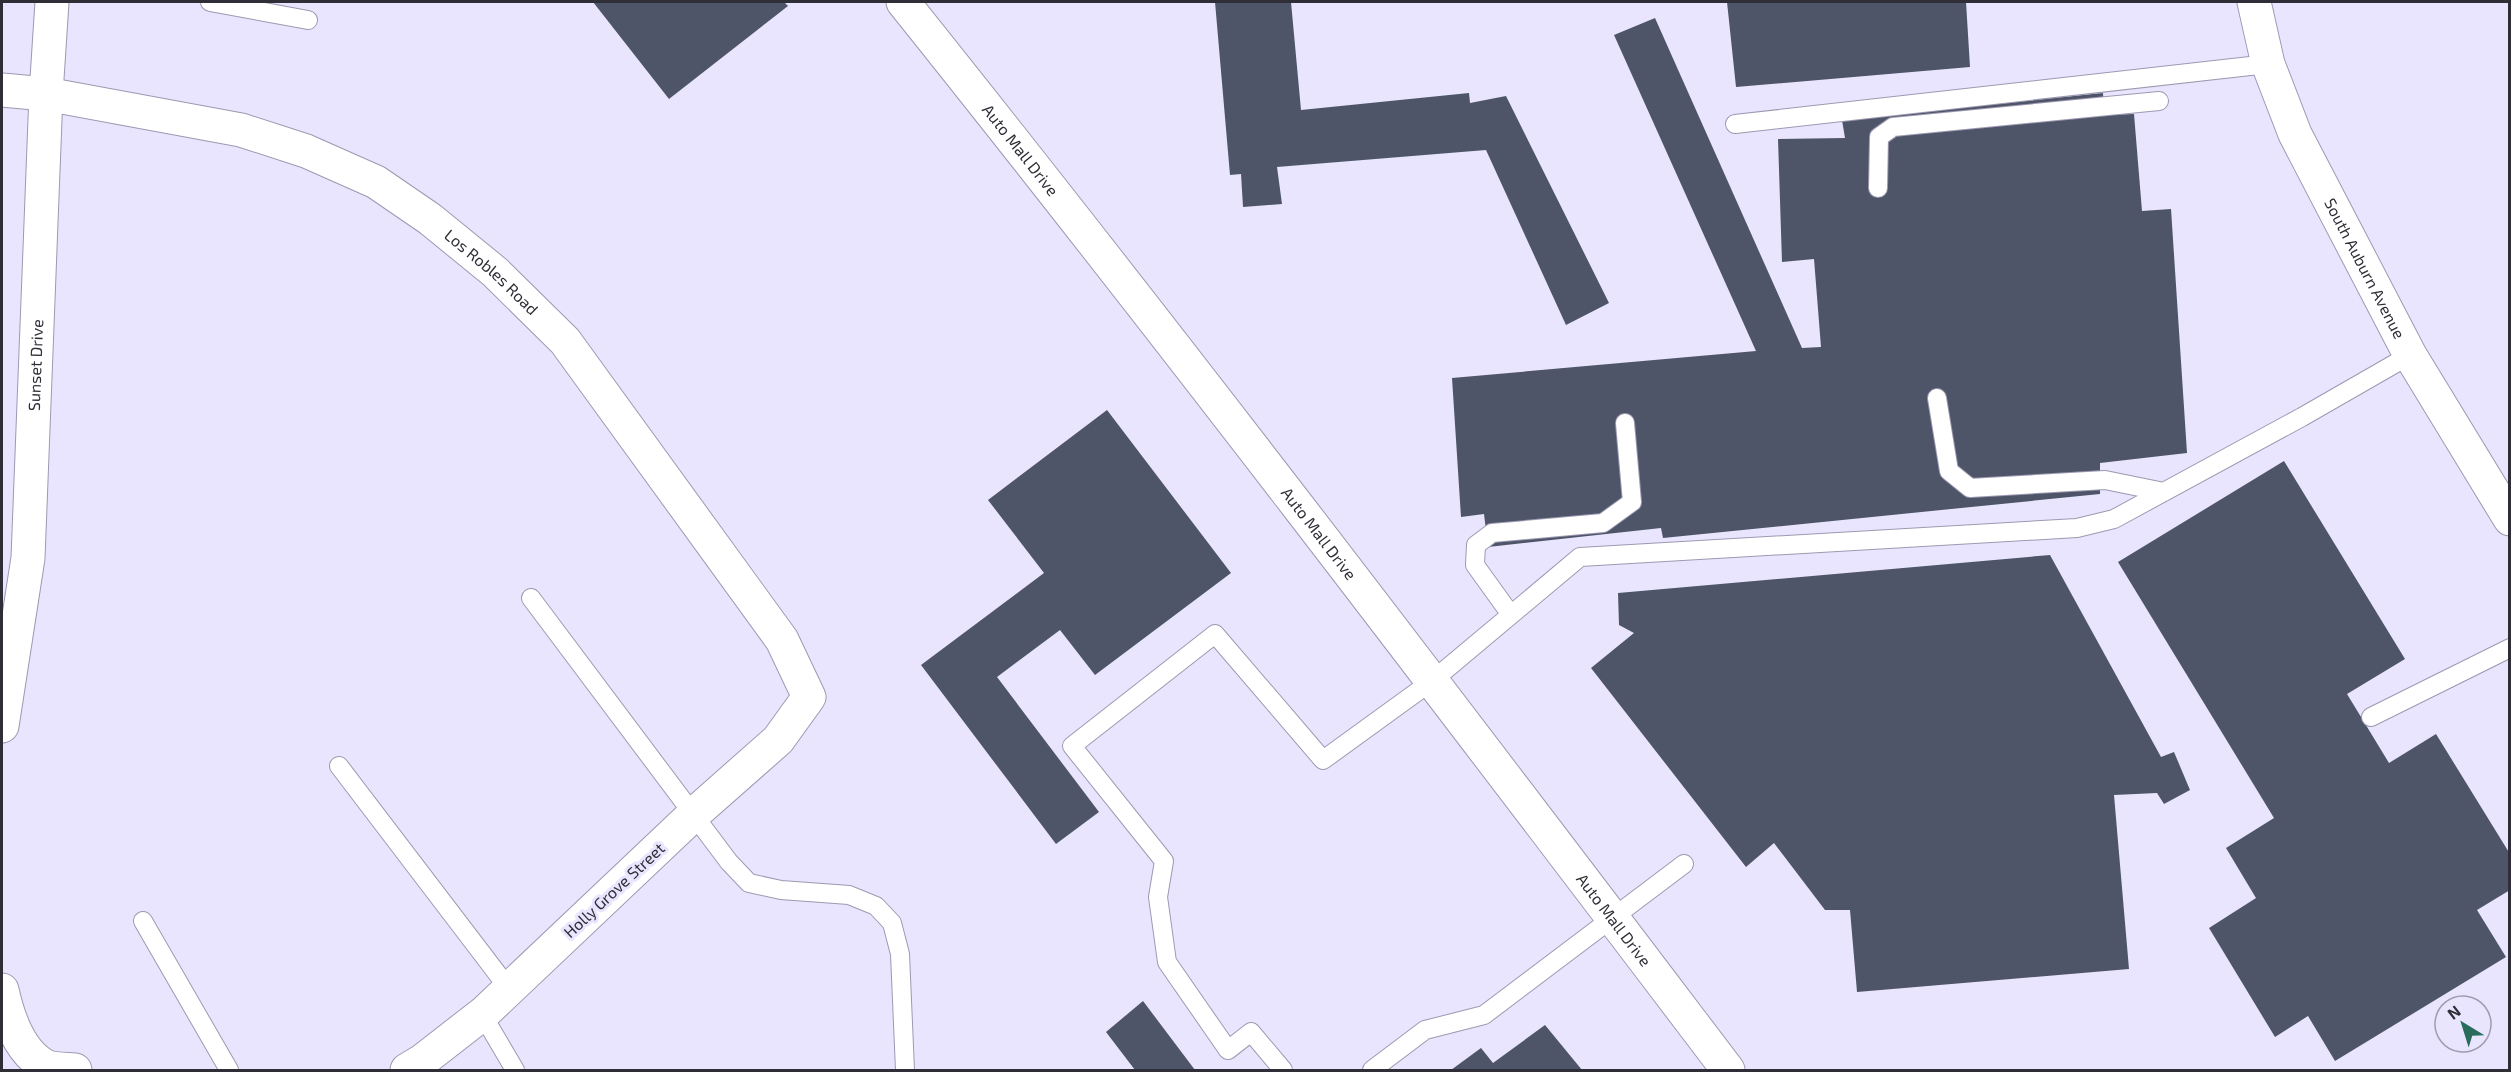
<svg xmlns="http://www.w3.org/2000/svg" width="2511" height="1072" font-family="'Exo 2',sans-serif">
<rect width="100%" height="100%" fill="#e9e5fe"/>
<path fill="#4e5569" d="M 593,2 L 784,2 L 788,6 L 669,99 Z
M 1215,2 L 1291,2 L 1301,110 L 1469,93 L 1470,103 L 1506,96 L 1609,303 L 1566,325 L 1486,150 L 1277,167 L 1282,204 L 1243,207 L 1241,174 L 1230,175 Z
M 1727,2 L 1966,2 L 1970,67 L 1736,87 Z
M 1655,18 L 1802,348 L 1821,347 L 1814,259 L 1782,262 L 1778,139 L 1845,138 L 1842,120 L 2103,93 L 2104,115 L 2134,114 L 2142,211 L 2171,209 L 2187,453 L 2100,463 L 2100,494 L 1663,538 L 1661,528 L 1488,547 L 1484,514 L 1461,517 L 1452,378 L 1756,351 L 1614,35 Z
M 1107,410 L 1231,573 L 1095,675 L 1060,630 L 997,677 L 1099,812 L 1056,844 L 921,665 L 1044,573 L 988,500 Z
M 2284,461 L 2405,659 L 2347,694 L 2389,763 L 2436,734 L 2510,854 L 2510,890 L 2477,910 L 2506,957 L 2335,1061 L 2308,1016 L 2275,1037 L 2209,928 L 2256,898 L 2226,848 L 2274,818 L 2118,562 Z
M 2050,555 L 2161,757 L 2174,752 L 2190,790 L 2164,804 L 2157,793 L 2114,795 L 2129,969 L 1857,992 L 1850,910 L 1825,910 L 1774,843 L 1746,867 L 1591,668 L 1634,633 L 1619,625 L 1618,593 Z
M 1143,1001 L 1195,1070 L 1135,1070 L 1106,1032 Z
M 1545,1025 L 1582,1070 L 1451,1070 L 1481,1048 L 1493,1063 Z"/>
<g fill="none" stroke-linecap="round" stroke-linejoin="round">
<g stroke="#9d99b1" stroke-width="20">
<path id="service" d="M 210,2 L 308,20
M 1735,124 L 2268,64
M 1878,188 L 1879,137 L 1893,127 L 2159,101
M 1937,398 L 1949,471 L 1970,488 L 2105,480 L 2164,492
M 531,598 L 729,862 L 749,883 L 781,890 L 849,895 L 876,906 L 892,923 L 900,954 L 905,1070
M 1511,615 L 1475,565 L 1476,545 L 1492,533 L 1603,523 L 1632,502 L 1625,423
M 2371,717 L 2510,648
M 339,766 L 509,989
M 143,921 L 229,1070
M 482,1014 L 515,1070
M 1283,1070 L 1251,1032 L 1228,1050 L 1167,962 L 1158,897 L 1164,861 L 1072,746 L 1215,634 L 1323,760 L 1432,681 L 1580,557 L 2077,528 L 2114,519 L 2302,417 L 2410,355
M 1372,1070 L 1425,1030 L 1484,1015 L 1684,864"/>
</g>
<g stroke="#9d99b1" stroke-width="35">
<g id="minor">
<path id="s1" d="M 903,2 C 1184,353 1456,712 1728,1070"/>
<path id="s2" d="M 2254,2 L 2268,64 L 2295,134 L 2410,355 L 2510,519"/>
<path id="s3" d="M 2,90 L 46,94 L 241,130 L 306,151 L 376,182 L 430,219 L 495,272 L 565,341 L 782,640 L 809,697 L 778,740 L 693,815 L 485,1012 L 422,1061 L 407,1070"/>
<path id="s4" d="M 2,726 L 28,558 L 46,94 L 52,2"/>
<path d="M 2,990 C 8,1017 18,1049 42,1064 C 50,1070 65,1069 75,1070"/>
</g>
</g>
<use href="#service" stroke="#fff" stroke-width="18"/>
<use href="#minor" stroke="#fff" stroke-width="33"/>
</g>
<g text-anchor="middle" stroke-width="6" stroke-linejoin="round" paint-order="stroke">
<g font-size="16" fill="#2f2e37" stroke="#e9e5fe">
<text dy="6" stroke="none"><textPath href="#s1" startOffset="189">Auto Mall Drive</textPath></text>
<text dy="6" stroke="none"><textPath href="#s2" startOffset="290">South Auburn Avenue</textPath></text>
<text dy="6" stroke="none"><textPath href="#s3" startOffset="534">Los Robles Road</textPath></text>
<text dy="6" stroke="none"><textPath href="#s4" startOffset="363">Sunset Drive</textPath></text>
<text dy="6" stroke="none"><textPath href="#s1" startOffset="675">Auto Mall Drive</textPath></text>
<text transform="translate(614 890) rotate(-43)" y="6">Holly Grove Street</text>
<text dy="6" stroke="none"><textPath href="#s1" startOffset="1161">Auto Mall Drive</textPath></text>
</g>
</g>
<rect width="2511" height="1072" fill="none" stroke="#2f2e37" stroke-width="6"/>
<g transform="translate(2463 1024) rotate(322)"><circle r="28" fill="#e9e5fe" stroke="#9f9cae" stroke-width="1.5"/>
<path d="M0-4.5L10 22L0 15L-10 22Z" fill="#296c5c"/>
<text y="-9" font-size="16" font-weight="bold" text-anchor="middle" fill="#2f2e37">N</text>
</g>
</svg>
